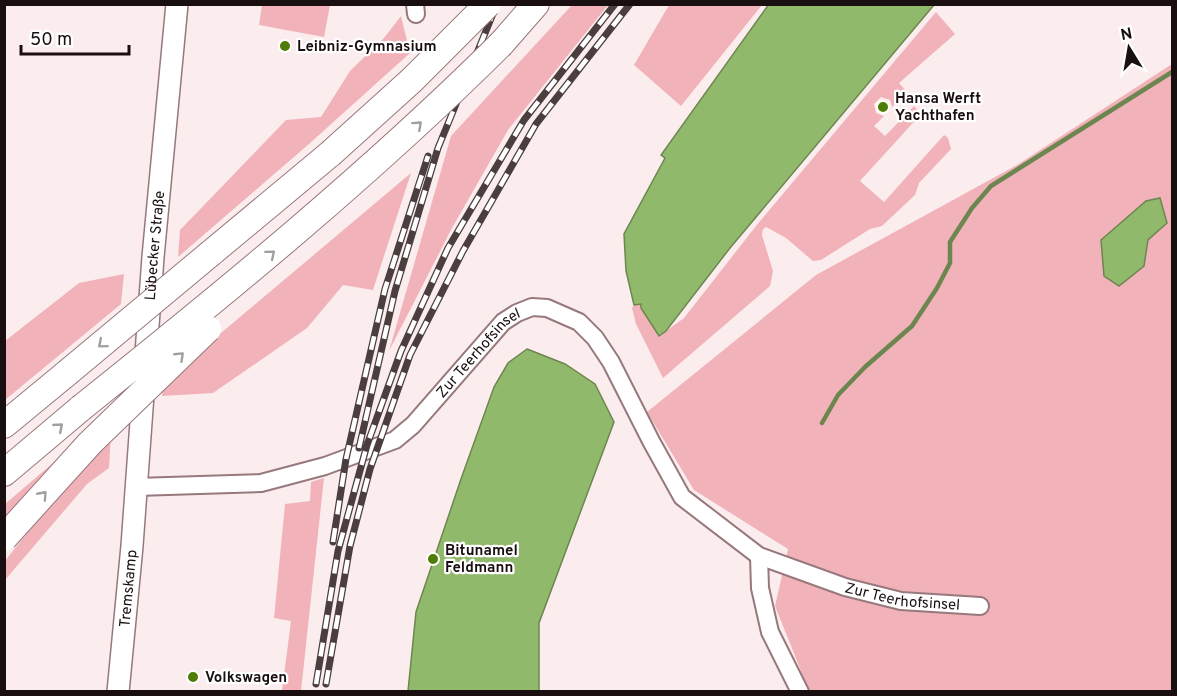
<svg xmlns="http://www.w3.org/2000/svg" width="1177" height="696" font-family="Overpass,sans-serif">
<rect width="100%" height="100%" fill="#fbedee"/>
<path fill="#f2b2ba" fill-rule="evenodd" d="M 262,5 L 330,5 L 324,37 L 259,25 Z
M 572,5 L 608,5 L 508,130 L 452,228 L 389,351 L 451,136 Z
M 669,5 L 762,5 L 681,106 L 634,65 Z
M 936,12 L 955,34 L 899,83 L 907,92 L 892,107 L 890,100 L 881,97 L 874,104 L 876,113 L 884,116 L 874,126 L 885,136 L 914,106 L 921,114 L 860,181 L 884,202 L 944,135 L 948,138 L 951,149 L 919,183 L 915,195 L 882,226 L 870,229 L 821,260 L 813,261 L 786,238 L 766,227 L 763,229 L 762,235 L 773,271 L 770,286 L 663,378 L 636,324 L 632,308 L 634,305 L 642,303 L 659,336 L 684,318 L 756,226 Z
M 401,16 L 410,53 L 309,144 L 178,257 L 180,230 L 286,120 L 321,117 L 350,71 L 384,38 Z
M 1172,64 L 1172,691 L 809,691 L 775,606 L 788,549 L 694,490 L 647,412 L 816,275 L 1017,165 ZM 1160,198 L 1167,223 L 1148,240 L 1144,266 L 1119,286 Z
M 411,173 L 373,290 L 343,285 L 307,328 L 213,393 L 162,396 L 164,381 Z
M 124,274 L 121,304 L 5,400 L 5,341 L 79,283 Z
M 111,433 L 109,468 L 87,484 L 5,580 L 5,561 L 79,467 Z
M 60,457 L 5,523 L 5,504 Z
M 324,478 L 301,691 L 282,691 L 291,621 L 274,618 L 285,504 L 310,501 L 311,482 Z"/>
<path fill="#91b96b" stroke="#6d8650" stroke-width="1.5" d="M 769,4 L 934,5 L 730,248 L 666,331 L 659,336 L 641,308 L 641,304 L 634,305 L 626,271 L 624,234 L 665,158 L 661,155 Z
M 1160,198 L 1167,223 L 1148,240 L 1144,266 L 1119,286 L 1104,276 L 1101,240 L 1146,201 Z
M 527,349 L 565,364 L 595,384 L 614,422 L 539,623 L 539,691 L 408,691 L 416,612 L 461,479 L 494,387 L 508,363 Z"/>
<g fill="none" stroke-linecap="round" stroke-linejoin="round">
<path stroke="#6d8650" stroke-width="4.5" d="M 822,423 L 838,395 L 865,367 L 912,326 L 937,288 L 950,263 L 950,242 L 972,208 L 991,186 L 1172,72"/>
<g stroke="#97787c" stroke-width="20">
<g id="minor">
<path d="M 415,4 L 416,14"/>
<path id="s1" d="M 136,487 L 261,483 L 325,466 L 395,440 L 413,425 L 503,322 L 517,313 L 532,307 L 547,308 L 579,322 L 595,338 L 611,362 L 651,441 L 682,497 L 759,556 L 845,587 L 901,601 L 980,606"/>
<path d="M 759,556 L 760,588 L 770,632 L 800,692"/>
</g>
</g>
<g stroke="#97787c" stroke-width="24">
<g id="major">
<path id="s2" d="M 118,692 L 132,546 L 153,257 L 177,4"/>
</g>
</g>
<g stroke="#97787c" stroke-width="28">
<path id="highway" d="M 501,44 L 536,4
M 211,253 L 330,154
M 4,425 L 67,373
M 4,473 L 81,408"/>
</g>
<use href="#minor" stroke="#fff" stroke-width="16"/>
<use href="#major" stroke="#fff" stroke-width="21"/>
<use href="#highway" stroke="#fff" stroke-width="26"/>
<g stroke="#4a3e3f" stroke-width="7">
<path id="rail" d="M 359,448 L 395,291 L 438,148 L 497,4
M 333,542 L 346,459 L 385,289 L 428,156
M 316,684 L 338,551 L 367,445 L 401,351 L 448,248 L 524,120 L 615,4
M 326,684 L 350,546 L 370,469 L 410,355 L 463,251 L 536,124 L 630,4"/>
</g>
<use href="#rail" stroke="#fff" stroke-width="4.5" stroke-dasharray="14" stroke-linecap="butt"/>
<g stroke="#97787c" stroke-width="28" stroke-linecap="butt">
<path id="highway-bridge" d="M 330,154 L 412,80 L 488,4
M 67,373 L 211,253
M 81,408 C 226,292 369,175 501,44
M 4,538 L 90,443 L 208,329"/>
</g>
<use href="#highway-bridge" stroke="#fff" stroke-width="26"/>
</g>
<defs><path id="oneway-chevron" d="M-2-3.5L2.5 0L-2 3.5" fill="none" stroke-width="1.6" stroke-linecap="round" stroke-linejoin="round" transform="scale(1.5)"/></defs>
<g stroke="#a39f9f">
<use href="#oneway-chevron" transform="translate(418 125) rotate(-42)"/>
<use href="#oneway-chevron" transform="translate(271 254) rotate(-40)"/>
<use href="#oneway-chevron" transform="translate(102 344) rotate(140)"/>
<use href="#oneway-chevron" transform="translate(180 356) rotate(-44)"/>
<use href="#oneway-chevron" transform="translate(59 427) rotate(-41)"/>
<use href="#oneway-chevron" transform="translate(43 495) rotate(-48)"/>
</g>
<g fill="#4e7c04" stroke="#fff" stroke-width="2">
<circle cx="285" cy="46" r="6"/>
<circle cx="883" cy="107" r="6"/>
<circle cx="433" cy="559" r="6"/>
<circle cx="193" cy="677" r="6"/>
</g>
<g text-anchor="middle" stroke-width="4.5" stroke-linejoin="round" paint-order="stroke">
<g font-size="15" font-weight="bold" fill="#1a0f10" stroke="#fff" text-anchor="start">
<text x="297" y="51">Leibniz-Gymnasium</text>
<text x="895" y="103">Hansa Werft<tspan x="895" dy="17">Yachthafen</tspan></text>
<text x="445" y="555">Bitunamel<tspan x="445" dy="17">Feldmann</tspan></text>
<text x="205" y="682">Volkswagen</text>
</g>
<g font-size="15" fill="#1a0f10" stroke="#fff">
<text dy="5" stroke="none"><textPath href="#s2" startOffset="448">Lübecker Straße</textPath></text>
<text dy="5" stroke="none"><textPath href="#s1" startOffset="387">Zur Teerhofsinsel</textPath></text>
<text dy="5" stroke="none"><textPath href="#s2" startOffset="104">Tremskamp</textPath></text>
<text dy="5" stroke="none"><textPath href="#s1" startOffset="960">Zur Teerhofsinsel</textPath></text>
</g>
</g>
<rect width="1177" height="696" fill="none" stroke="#1a0f10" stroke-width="12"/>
<g transform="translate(1129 48) rotate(349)" stroke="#ffffff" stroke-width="4.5" paint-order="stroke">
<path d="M0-4.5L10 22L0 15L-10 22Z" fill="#1a0f10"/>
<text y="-9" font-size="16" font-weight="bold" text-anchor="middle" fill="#1a0f10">N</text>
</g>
<path d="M21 45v9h108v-9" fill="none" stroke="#1a0f10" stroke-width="3"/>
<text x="30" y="45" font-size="18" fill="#1a0f10" stroke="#ffffff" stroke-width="4.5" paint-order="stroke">50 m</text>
</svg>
